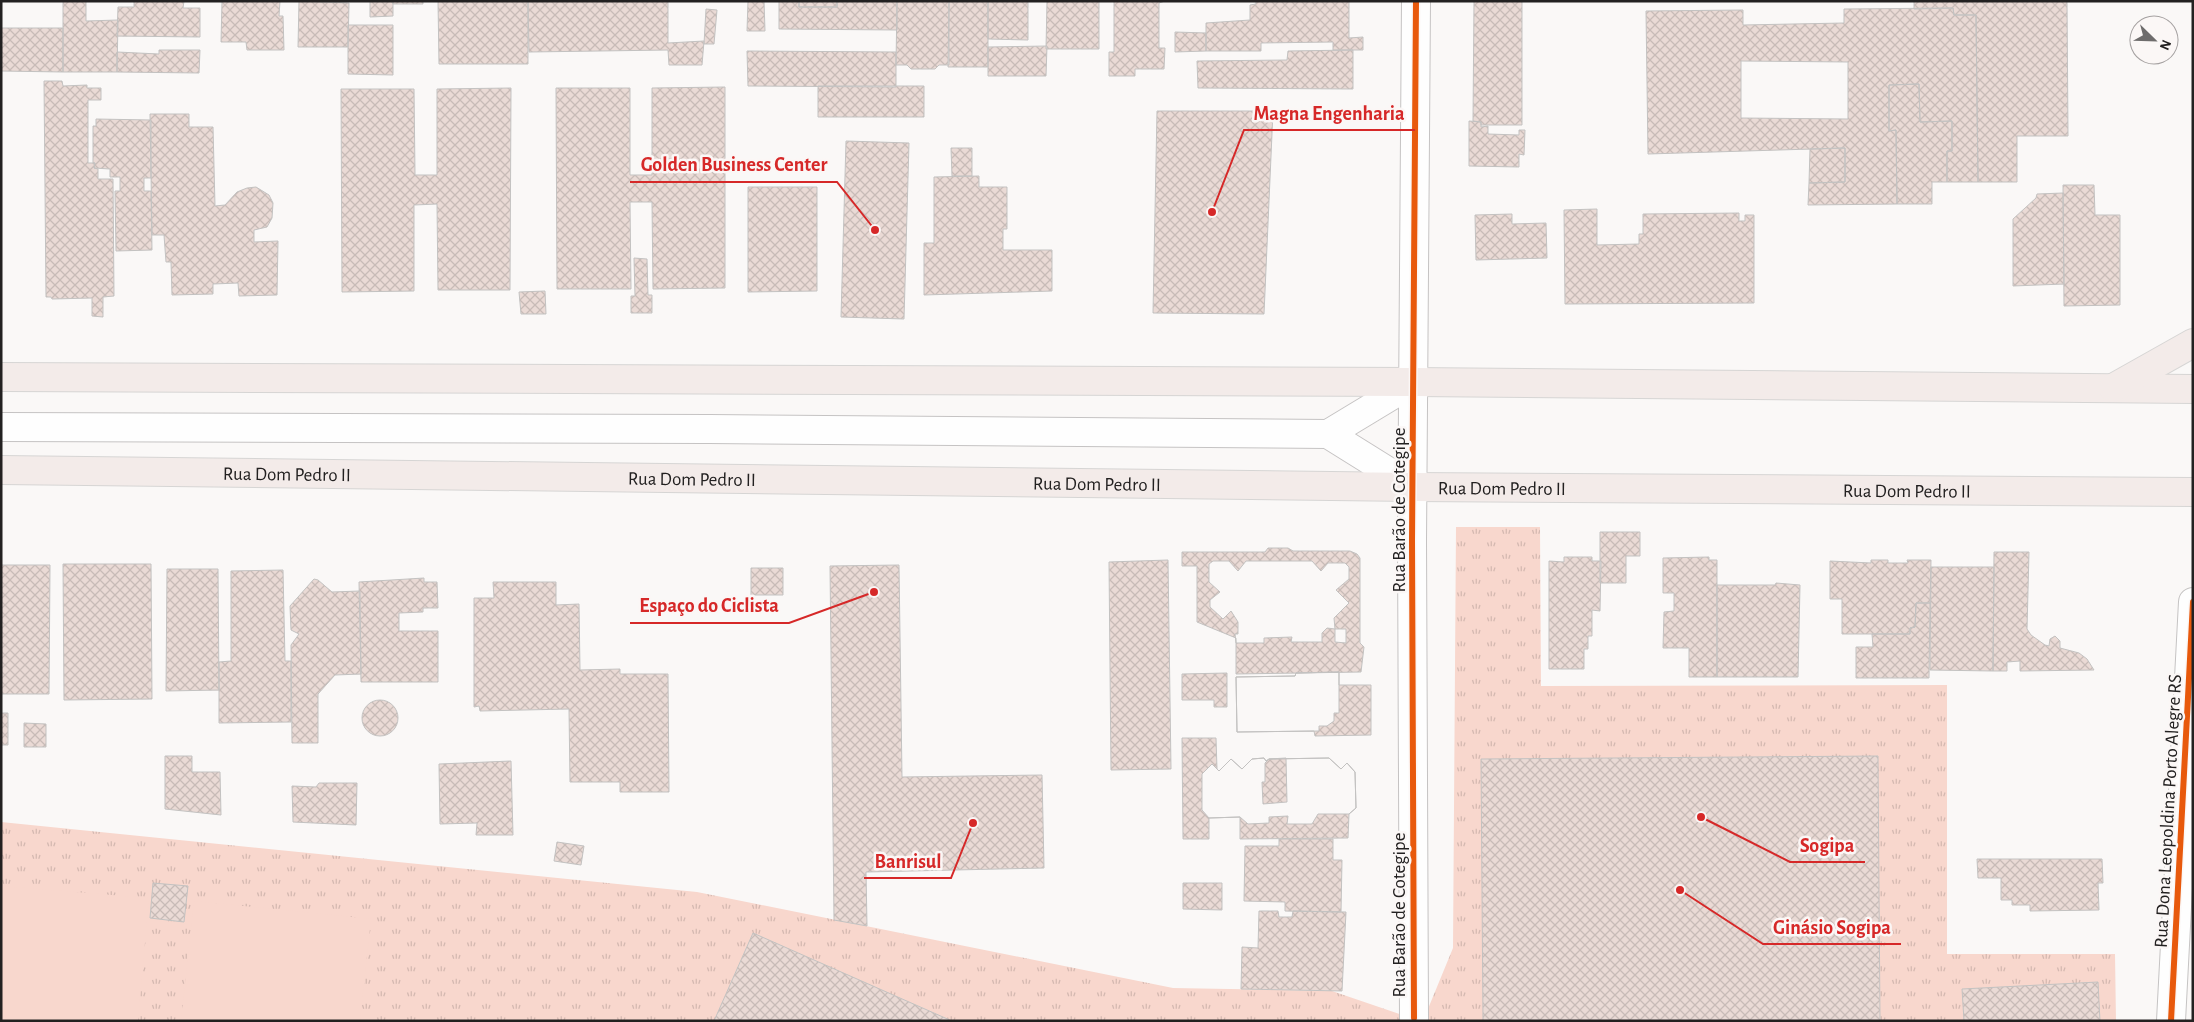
<svg xmlns="http://www.w3.org/2000/svg" width="2194" height="1022" font-family="'Alegreya Sans',sans-serif">
<defs>
<pattern id="grass-tufts" width="24" height="20" patternUnits="userSpaceOnUse" patternTransform="scale(1.25)"><rect width="24" height="20" fill="#f8d7cd"/><path d="M3 7l-1-3M5 7V3M7 7l1-3M15 17l-1-3M17 17v-4M19 17l1-3" fill="none" stroke="#d4b8b0"/></pattern>
<pattern id="building-cross-hatch" width="8" height="8" patternUnits="userSpaceOnUse" patternTransform="scale(1.25)"><rect width="8" height="8" fill="#eadad5"/><path d="M0 0l8 8M0 8l8-8" fill="none" stroke="#c8bbb7"/></pattern>
</defs>
<rect width="100%" height="100%" fill="#faf8f7"/>
<path fill="url(#grass-tufts)" d="M 1456,527 L 1540,527 L 1541,686 L 1947,685 L 1947,954 L 2115,954 L 2116,1021 L 1423,1021 L 1453,948 Z
M 1,822 L 697,892 L 1173,988 L 1332,991 L 1420,1021 L 1,1021 Z"/>
<path fill="#f8d7cd" d="M 1,886 L 149,898 L 138,1021 L 1,1021 Z
M 194,901 L 371,919 L 360,1021 L 181,1021 Z"/>
<path fill="url(#building-cross-hatch)" stroke="#c3c2c1" fill-rule="evenodd" d="M 63,1 L 86,1 L 86,21 L 118,20 L 117,72 L 63,72 Z
M 134,1 L 184,1 L 183,8 L 200,8 L 200,37 L 117,36 L 118,7 L 134,7 Z
M 217,1 L 280,1 L 279,16 L 283,16 L 284,50 L 247,50 L 246,42 L 221,42 L 222,2 Z
M 299,1 L 349,3 L 348,47 L 298,47 Z
M 370,1 L 393,1 L 393,16 L 370,17 Z
M 393,1 L 423,1 L 423,4 L 393,4 Z
M 438,1 L 528,1 L 528,64 L 439,64 Z
M 528,1 L 668,1 L 668,43 L 704,41 L 702,65 L 669,65 L 668,50 L 529,52 Z
M 748,1 L 764,1 L 765,31 L 747,31 Z
M 779,1 L 799,1 L 799,7 L 837,7 L 837,1 L 897,1 L 897,30 L 779,29 Z
M 799,1 L 837,1 L 837,7 L 799,7 Z
M 897,1 L 949,1 L 949,65 L 939,65 L 935,69 L 911,69 L 907,65 L 896,65 Z
M 949,1 L 988,1 L 988,67 L 948,67 Z
M 988,1 L 1028,1 L 1028,40 L 988,39 Z
M 1047,1 L 1099,1 L 1099,49 L 1046,49 Z
M 1114,1 L 1165,1 L 1159,3 L 1159,48 L 1165,48 L 1164,69 L 1135,69 L 1135,76 L 1109,76 L 1109,52 L 1114,52 Z
M 1256,1 L 1349,1 L 1349,38 L 1363,37 L 1363,50 L 1333,50 L 1333,42 L 1261,43 L 1261,51 L 1206,51 L 1206,23 L 1250,20 L 1250,5 L 1256,4 Z
M 1474,1 L 1522,1 L 1522,125 L 1481,125 L 1481,122 L 1473,121 Z
M 1914,1 L 2067,1 L 2068,136 L 2017,136 L 2017,182 L 1978,182 L 1976,15 L 1954,15 L 1953,8 L 1914,9 Z
M 1953,8 L 1954,15 L 1976,15 L 1978,182 L 1947,182 L 1947,151 L 1952,151 L 1952,121 L 1920,122 L 1919,84 L 1889,85 L 1889,131 L 1896,130 L 1897,204 L 1808,205 L 1809,183 L 1845,182 L 1845,148 L 1648,154 L 1646,11 L 1743,10 L 1743,25 L 1844,23 L 1844,9 Z
M 706,9 L 717,10 L 714,44 L 704,44 Z
M 348,25 L 393,25 L 393,75 L 348,74 Z
M 1,28 L 63,28 L 63,72 L 1,71 Z
M 1175,32 L 1206,33 L 1206,51 L 1175,52 Z
M 1047,46 L 1046,76 L 988,76 L 988,47 Z
M 159,50 L 200,50 L 199,73 L 117,72 L 117,52 L 159,54 Z
M 1353,50 L 1353,89 L 1198,88 L 1197,61 L 1287,60 L 1288,51 Z
M 747,51 L 896,52 L 896,87 L 748,86 Z
M 1741,61 L 1848,62 L 1848,119 L 1741,118 Z
M 44,81 L 62,81 L 63,86 L 87,85 L 87,88 L 101,88 L 101,100 L 88,100 L 88,163 L 95,163 L 94,168 L 98,169 L 98,179 L 113,179 L 114,296 L 103,297 L 103,317 L 92,316 L 92,298 L 52,299 L 51,297 L 46,297 Z
M 1919,84 L 1920,122 L 1952,121 L 1952,151 L 1947,151 L 1947,182 L 1932,182 L 1932,204 L 1897,204 L 1896,130 L 1889,131 L 1889,85 Z
M 818,86 L 924,86 L 924,117 L 818,117 Z
M 725,87 L 725,288 L 653,289 L 652,202 L 630,202 L 631,289 L 557,289 L 556,88 L 630,88 L 630,175 L 652,175 L 652,88 Z
M 511,88 L 510,290 L 438,290 L 437,204 L 414,205 L 414,291 L 342,292 L 341,89 L 414,89 L 415,175 L 437,175 L 437,89 Z
M 1157,111 L 1273,111 L 1264,314 L 1153,313 Z
M 150,114 L 189,114 L 189,127 L 213,127 L 215,206 L 225,205 L 237,192 L 247,188 L 256,187 L 269,195 L 273,203 L 272,218 L 267,227 L 254,230 L 254,242 L 278,241 L 277,295 L 239,296 L 238,283 L 213,284 L 213,294 L 172,295 L 171,262 L 166,262 L 164,235 L 152,235 Z
M 96,119 L 151,120 L 151,178 L 144,178 L 144,191 L 151,191 L 152,250 L 116,251 L 115,191 L 120,191 L 120,177 L 110,177 L 110,169 L 94,168 L 95,163 L 93,163 L 93,126 L 96,126 Z
M 1469,121 L 1481,122 L 1481,127 L 1488,126 L 1488,134 L 1519,135 L 1519,130 L 1525,130 L 1524,155 L 1519,154 L 1519,167 L 1469,166 Z
M 846,141 L 909,143 L 904,319 L 841,317 Z
M 951,148 L 972,148 L 972,176 L 952,176 Z
M 1845,148 L 1845,182 L 1809,183 L 1810,149 Z
M 979,176 L 979,187 L 1007,187 L 1007,229 L 1003,229 L 1003,250 L 1052,250 L 1052,291 L 924,295 L 924,243 L 934,243 L 934,177 Z
M 2063,185 L 2094,185 L 2095,215 L 2120,215 L 2120,305 L 2064,306 Z
M 748,187 L 817,187 L 817,291 L 748,292 Z
M 2063,193 L 2064,284 L 2013,286 L 2013,219 L 2036,198 L 2037,194 Z
M 1597,209 L 1597,245 L 1639,244 L 1639,234 L 1643,234 L 1643,214 L 1739,213 L 1739,221 L 1745,221 L 1745,215 L 1754,215 L 1754,303 L 1565,304 L 1564,210 Z
M 1512,214 L 1512,224 L 1546,223 L 1547,258 L 1476,260 L 1475,215 Z
M 634,258 L 647,259 L 648,295 L 652,295 L 652,313 L 631,313 L 631,296 L 635,296 Z
M 545,291 L 546,314 L 521,314 L 519,292 Z
M 1600,532 L 1640,532 L 1640,556 L 1626,556 L 1626,583 L 1600,583 Z
M 1268,548 L 1288,548 L 1293,551 L 1350,551 L 1357,554 L 1360,558 L 1360,643 L 1364,647 L 1361,672 L 1236,674 L 1236,638 L 1197,622 L 1197,566 L 1182,566 L 1182,552 L 1265,552 ZM 1335,629 L 1346,629 L 1346,643 L 1335,642 Z
M 1994,552 L 2029,552 L 2027,629 L 2031,635 L 2045,645 L 2049,646 L 2050,639 L 2055,636 L 2060,641 L 2060,648 L 2079,653 L 2087,659 L 2094,670 L 2020,671 L 2020,661 L 2007,662 L 2007,671 L 1993,671 Z
M 1564,557 L 1592,557 L 1592,561 L 1601,561 L 1600,611 L 1592,610 L 1592,636 L 1588,636 L 1588,649 L 1584,649 L 1584,669 L 1549,669 L 1549,561 L 1564,562 Z
M 1709,557 L 1709,560 L 1717,560 L 1717,677 L 1689,677 L 1689,648 L 1663,648 L 1664,612 L 1674,611 L 1674,593 L 1663,593 L 1663,558 Z
M 1168,560 L 1171,769 L 1111,770 L 1109,562 Z
M 1871,560 L 1888,560 L 1888,563 L 1908,563 L 1907,560 L 1931,560 L 1930,603 L 1916,603 L 1915,627 L 1910,628 L 1910,634 L 1842,634 L 1842,599 L 1830,599 L 1830,561 L 1871,563 Z
M 1213,561 L 1229,561 L 1238,571 L 1246,561 L 1312,561 L 1321,571 L 1328,563 L 1345,563 L 1349,567 L 1349,579 L 1336,590 L 1349,603 L 1334,618 L 1335,629 L 1327,628 L 1322,633 L 1322,642 L 1291,642 L 1292,637 L 1264,638 L 1264,643 L 1236,643 L 1235,634 L 1238,634 L 1238,622 L 1231,611 L 1223,619 L 1210,607 L 1210,600 L 1220,592 L 1209,582 L 1209,564 Z
M 63,564 L 151,564 L 152,699 L 64,700 Z
M 1,565 L 50,565 L 49,694 L 1,694 Z
M 899,565 L 902,777 L 1042,775 L 1044,868 L 866,872 L 867,926 L 834,920 L 830,566 Z
M 1931,567 L 1994,567 L 1993,671 L 1930,670 Z
M 751,568 L 783,568 L 783,595 L 751,595 Z
M 167,569 L 218,569 L 219,690 L 166,691 Z
M 283,570 L 285,661 L 291,661 L 291,722 L 219,723 L 219,662 L 231,661 L 231,571 Z
M 424,578 L 424,582 L 437,582 L 438,608 L 423,608 L 423,612 L 399,613 L 399,631 L 438,631 L 438,682 L 361,682 L 359,582 Z
M 314,579 L 318,580 L 332,592 L 360,591 L 361,674 L 335,675 L 318,694 L 318,743 L 292,743 L 291,645 L 299,634 L 291,630 L 290,606 Z
M 493,582 L 556,582 L 556,605 L 579,604 L 580,670 L 620,669 L 620,674 L 668,674 L 669,792 L 620,792 L 620,782 L 570,782 L 569,709 L 480,711 L 479,706 L 474,707 L 474,598 L 494,598 Z
M 1776,583 L 1800,585 L 1798,677 L 1717,677 L 1717,585 L 1775,585 Z
M 1916,603 L 1930,603 L 1929,678 L 1856,678 L 1856,647 L 1873,647 L 1872,634 L 1910,634 L 1910,628 L 1915,627 Z
M 1339,672 L 1339,685 L 1371,685 L 1371,735 L 1315,736 L 1314,731 L 1237,732 L 1236,677 L 1295,676 L 1296,673 Z
M 1339,672 L 1339,713 L 1334,713 L 1334,721 L 1327,726 L 1319,726 L 1319,731 L 1237,732 L 1236,677 L 1295,676 L 1296,673 Z
M 1227,673 L 1227,707 L 1214,707 L 1214,700 L 1182,700 L 1182,674 Z
M362 718a18 18 0 1 1 36 0a18 18 0 1 1-36 0Z
M 1,713 L 8,713 L 8,745 L 1,745 Z
M 24,723 L 46,724 L 46,747 L 24,747 Z
M 1182,738 L 1216,738 L 1217,769 L 1219,771 L 1231,759 L 1242,769 L 1252,759 L 1264,758 L 1266,761 L 1269,759 L 1329,758 L 1341,769 L 1347,763 L 1355,772 L 1356,808 L 1349,814 L 1348,838 L 1240,839 L 1240,817 L 1209,818 L 1209,839 L 1183,839 Z
M 165,756 L 192,756 L 192,772 L 220,772 L 221,815 L 165,809 Z
M 1878,756 L 1880,1021 L 1483,1021 L 1481,759 Z
M 1264,758 L 1266,761 L 1269,759 L 1329,758 L 1341,769 L 1347,763 L 1355,772 L 1356,808 L 1349,814 L 1318,814 L 1312,824 L 1287,824 L 1288,816 L 1269,817 L 1269,823 L 1248,824 L 1240,817 L 1209,818 L 1202,810 L 1202,774 L 1212,764 L 1219,771 L 1231,759 L 1242,769 L 1252,759 Z
M 1286,758 L 1287,802 L 1263,804 L 1262,782 L 1265,782 L 1265,763 L 1269,759 Z
M 511,761 L 513,835 L 476,835 L 477,823 L 440,824 L 439,764 Z
M 319,783 L 357,783 L 356,825 L 293,822 L 292,786 L 316,787 Z
M 1279,839 L 1333,839 L 1333,860 L 1342,860 L 1341,912 L 1285,911 L 1285,902 L 1244,901 L 1245,846 L 1279,846 Z
M 557,842 L 584,846 L 581,865 L 554,861 Z
M 1977,859 L 2102,859 L 2103,883 L 2098,883 L 2099,910 L 2030,911 L 2030,905 L 2012,905 L 2012,900 L 2001,900 L 2001,878 L 1978,878 Z
M 153,883 L 188,886 L 184,922 L 150,918 Z
M 1183,883 L 1222,883 L 1222,910 L 1183,909 Z
M 1259,911 L 1278,911 L 1279,917 L 1292,917 L 1293,911 L 1346,912 L 1342,991 L 1241,989 L 1242,947 L 1258,948 Z
M 753,933 L 952,1021 L 714,1021 Z
M 2098,982 L 2100,1021 L 1964,1021 L 1962,989 Z"/>
<g fill="none" stroke-linecap="round" stroke-linejoin="round">
<g stroke="#c5c3c3" stroke-width="30">
<path id="minor" d="M 1,427 L 709,429 L 1328,434 L 1413,487
M 1328,434 L 1414,382
M 1414,1018 L 1412,541 L 1416,1
M 2171,1021 L 2193,602"/>
</g>
<g stroke="#d6d5d4" stroke-width="30">
<g id="major">
<path d="M 1,377 L 1414,382 L 2193,389"/>
<path d="M 2113,388 L 2193,343"/>
<path id="s1" d="M 1,470 L 1413,487 L 2193,492"/>
</g>
</g>
<use href="#minor" stroke="#fefefe" stroke-width="28"/>
<use href="#major" stroke="#f3ebe9" stroke-width="28"/>
<g stroke="#fbf7f6" stroke-width="9">
<path id="cycleway" d="M 1414,1018 L 1412,541 L 1416,1
M 2171,1021 L 2193,602"/>
</g>
<use href="#cycleway" stroke="#e8590c" stroke-width="6"/>
</g>
<g text-anchor="middle" stroke-width="5" stroke-linejoin="round" paint-order="stroke">
<g font-size="19" fill="#232121" stroke="#fbf7f6">
<text dy="7" stroke="none"><textPath href="#s1" startOffset="286">Rua Dom Pedro II</textPath></text>
<text dy="7" stroke="none"><textPath href="#s1" startOffset="691">Rua Dom Pedro II</textPath></text>
<text dy="7" stroke="none"><textPath href="#s1" startOffset="1096">Rua Dom Pedro II</textPath></text>
<text dy="7" stroke="none"><textPath href="#s1" startOffset="1501">Rua Dom Pedro II</textPath></text>
<text dy="7" stroke="none"><textPath href="#s1" startOffset="1906">Rua Dom Pedro II</textPath></text>
<text transform="translate(1398 510) rotate(-90)" y="7">Rua Barão de Cotegipe</text>
<text transform="translate(2167 811) rotate(-87)" y="7">Rua Dona Leopoldina Porto Alegre RS</text>
<text transform="translate(1398 915) rotate(-90)" y="7">Rua Barão de Cotegipe</text>
</g>
</g>
<path fill="none" stroke="#d62828" stroke-width="2" d="M1212 212L1244 130H1415M875 230L837 182H630M874 592L789 623H630M1701 817L1790 862H1865M973 823L951 878H864M1680 890L1763 944H1901"/>
<g fill="#d62828" stroke="#fbf7f6" stroke-width="2">
<circle cx="1212" cy="212" r="5"/>
<circle cx="875" cy="230" r="5"/>
<circle cx="874" cy="592" r="5"/>
<circle cx="1701" cy="817" r="5"/>
<circle cx="973" cy="823" r="5"/>
<circle cx="1680" cy="890" r="5"/>
</g>
<g font-size="20" text-anchor="middle" font-weight="bold" fill="#d62828" stroke="#fbf7f6" stroke-width="5" stroke-linejoin="round" paint-order="stroke">
<text x="1329" y="120">Magna Engenharia</text>
<text x="734" y="171">Golden Business Center</text>
<text x="709" y="612">Espaço do Ciclista</text>
<text x="1827" y="852">Sogipa</text>
<text x="908" y="868">Banrisul</text>
<text x="1832" y="934">Ginásio Sogipa</text>
</g>
<rect width="2194" height="1022" fill="none" stroke="#232121" stroke-width="5"/>
<g transform="translate(2154 40) rotate(113)"><circle r="24" fill="#fbf7f6" stroke="#a5a1a1"/>
<path d="M0-4L9 19L0 12L-9 19Z" fill="#6e6c6c"/>
<text y="-8" font-size="14" font-weight="bold" text-anchor="middle" fill="#232121">N</text>
</g>
</svg>
